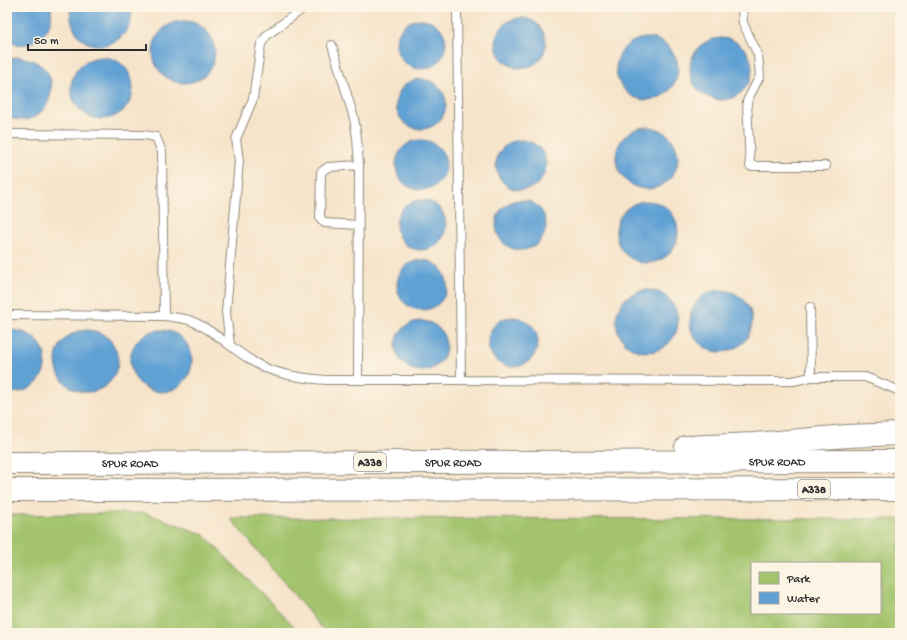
<svg xmlns="http://www.w3.org/2000/svg" width="907" height="640" font-family="'Gochi Hand',sans-serif">
<rect width="100%" height="100%" fill="#fcf5e5"/>
<filter id="ink" filterUnits="userSpaceOnUse"><feTurbulence type="fractalNoise" baseFrequency=".025" numOctaves="2"/><feDisplacementMap in="SourceGraphic" scale="8" xChannelSelector="R" yChannelSelector="G"/><feConvolveMatrix kernelMatrix="1 2 1 2 8 2 1 2 1" color-interpolation-filters="sRGB"/></filter>
<filter id="wash" filterUnits="userSpaceOnUse"><feTurbulence type="fractalNoise" baseFrequency=".012" numOctaves="4" result="noise"/><feDisplacementMap in="SourceGraphic" scale="16" xChannelSelector="R" yChannelSelector="G"/><feGaussianBlur stdDeviation="0.9" result="paint"/><feColorMatrix in="noise" values="0 0 0 0 0 0 0 0 0 0 0 0 0 0 0 0 0 1.4 0 .05"/><feComposite in="paint" operator="in"/></filter>
<g filter="url(#wash)">
<rect width="100%" height="100%" fill="#f6e4ca"/>
<path fill="#a3c46d" stroke="#67784c" fill-rule="evenodd" d="M 146,513 L 203,534 L 301,633 L 7,633 L 7,515 Z
M 230,518 L 900,519 L 900,633 L 326,633 ZM 752,563 L 880,563 L 880,613 L 752,613 Z"/>
<path fill="#61a1d4" stroke="#466680" d="M 7,7 L 51,7 C 56,32 31,53 7,41 Z
M 71,7 L 131,7 C 138,43 88,61 74,28 C 71,21 69,14 71,7 Z
M496 43a25 25 0 1 1 50 0a25 25 0 1 1-50 0Z
M396 44a25 25 0 1 1 50 0a25 25 0 1 1-50 0Z
M153 52a31 31 0 1 1 62 0a31 31 0 1 1-62 0Z
M690 69a31 31 0 1 1 62 0a31 31 0 1 1-62 0Z
M616 69a31 31 0 1 1 62 0a31 31 0 1 1-62 0Z
M71 88a31 31 0 1 1 62 0a31 31 0 1 1-62 0Z
M 17,57 C 76,61 50,138 7,116 L 7,60 Z
M396 104a25 25 0 1 1 50 0a25 25 0 1 1-50 0Z
M616 158a31 31 0 1 1 62 0a31 31 0 1 1-62 0Z
M496 165a25 25 0 1 1 50 0a25 25 0 1 1-50 0Z
M396 165a25 25 0 1 1 50 0a25 25 0 1 1-50 0Z
M396 225a25 25 0 1 1 50 0a25 25 0 1 1-50 0Z
M496 225a25 25 0 1 1 50 0a25 25 0 1 1-50 0Z
M616 232a31 31 0 1 1 62 0a31 31 0 1 1-62 0Z
M397 285a25 25 0 1 1 50 0a25 25 0 1 1-50 0Z
M690 321a31 31 0 1 1 62 0a31 31 0 1 1-62 0Z
M616 321a31 31 0 1 1 62 0a31 31 0 1 1-62 0Z
M488 342a25 25 0 1 1 50 0a25 25 0 1 1-50 0Z
M396 346a25 25 0 1 1 50 0a25 25 0 1 1-50 0Z
M56 361a31 31 0 1 1 62 0a31 31 0 1 1-62 0Z
M130 361a31 31 0 1 1 62 0a31 31 0 1 1-62 0Z
M 11,330 C 62,333 53,398 7,392 L 7,331 Z"/>
</g>
<g filter="url(#ink)">
<g fill="none" stroke-linecap="round" stroke-linejoin="round">
<g stroke="#90887a" stroke-width="10">
<path id="lane" d="M 457,7 L 461,380 L 793,381 L 811,377
M 742,7 L 743,23 L 758,55 L 760,76 L 747,101 L 750,166 L 826,166
M 332,45 L 354,118 L 357,138 L 359,165 L 358,380
M 7,134 L 144,135 L 156,137 L 162,152 L 164,316
M 358,225 L 325,223 L 320,218 L 321,172 L 328,167 L 359,165
M 810,307 L 811,377 L 865,377 L 900,391
M 7,315 L 164,316 C 172,317 181,318 189,320 C 215,330 236,353 259,365 C 279,375 303,378 325,380 L 461,380
M 230,345 L 226,312 L 239,161 L 236,139 L 253,99 L 261,44 L 267,35 L 305,7"/>
</g>
<g stroke="#90887a" stroke-width="24">
<g id="highway">
<path d="M 686,447 L 754,444 L 847,436 L 900,434"/>
<path id="s1" d="M 7,463 L 900,461"/>
<path d="M 7,490 L 900,489"/>
</g>
</g>
<use href="#lane" stroke="#fff" stroke-width="8"/>
<use href="#highway" stroke="#fff" stroke-width="22"/>
</g>
</g>
<g text-anchor="middle" stroke-width="3" stroke-linejoin="round" paint-order="stroke">
<g fill="#fcf5e5" stroke="#6a6863" stroke-width="1">
<rect x="354" y="453" width="32" height="18" rx="3"/>
<rect x="798" y="480" width="32" height="18" rx="3"/>
</g>
<g font-size="11" font-weight="bold" fill="#2b2b2b">
<text x="370" y="466">A338</text>
<text x="814" y="493">A338</text>
</g>
<g font-size="12" fill="#2b2b2b" stroke="#fcf5e5">
<text dy="4" stroke="none"><textPath href="#s1" startOffset="770">SPUR ROAD</textPath></text>
<text dy="4" stroke="none"><textPath href="#s1" startOffset="123">SPUR ROAD</textPath></text>
<text dy="4" stroke="none"><textPath href="#s1" startOffset="446">SPUR ROAD</textPath></text>
</g>
</g>
<rect width="907" height="640" fill="none" stroke="#fcf5e5" stroke-width="24"/>
<rect x="751" y="562" width="130" height="52" fill="#fcf5e5" stroke="#a8a49b"/>
<rect x="759" y="572" width="20" height="12" fill="#a3c46d" stroke="#a8a49b"/>
<text x="787" y="582" font-size="12" fill="#2b2b2b">Park</text>
<rect x="759" y="592" width="20" height="12" fill="#61a1d4" stroke="#a8a49b"/>
<text x="787" y="602" font-size="12" fill="#2b2b2b">Water</text>
<path d="M28 44v6h118v-6" fill="none" stroke="#2b2b2b" stroke-width="2"/>
<text x="34" y="44" font-size="12" fill="#2b2b2b" stroke="#fcf5e5" stroke-width="3" paint-order="stroke">50 m</text>
</svg>
